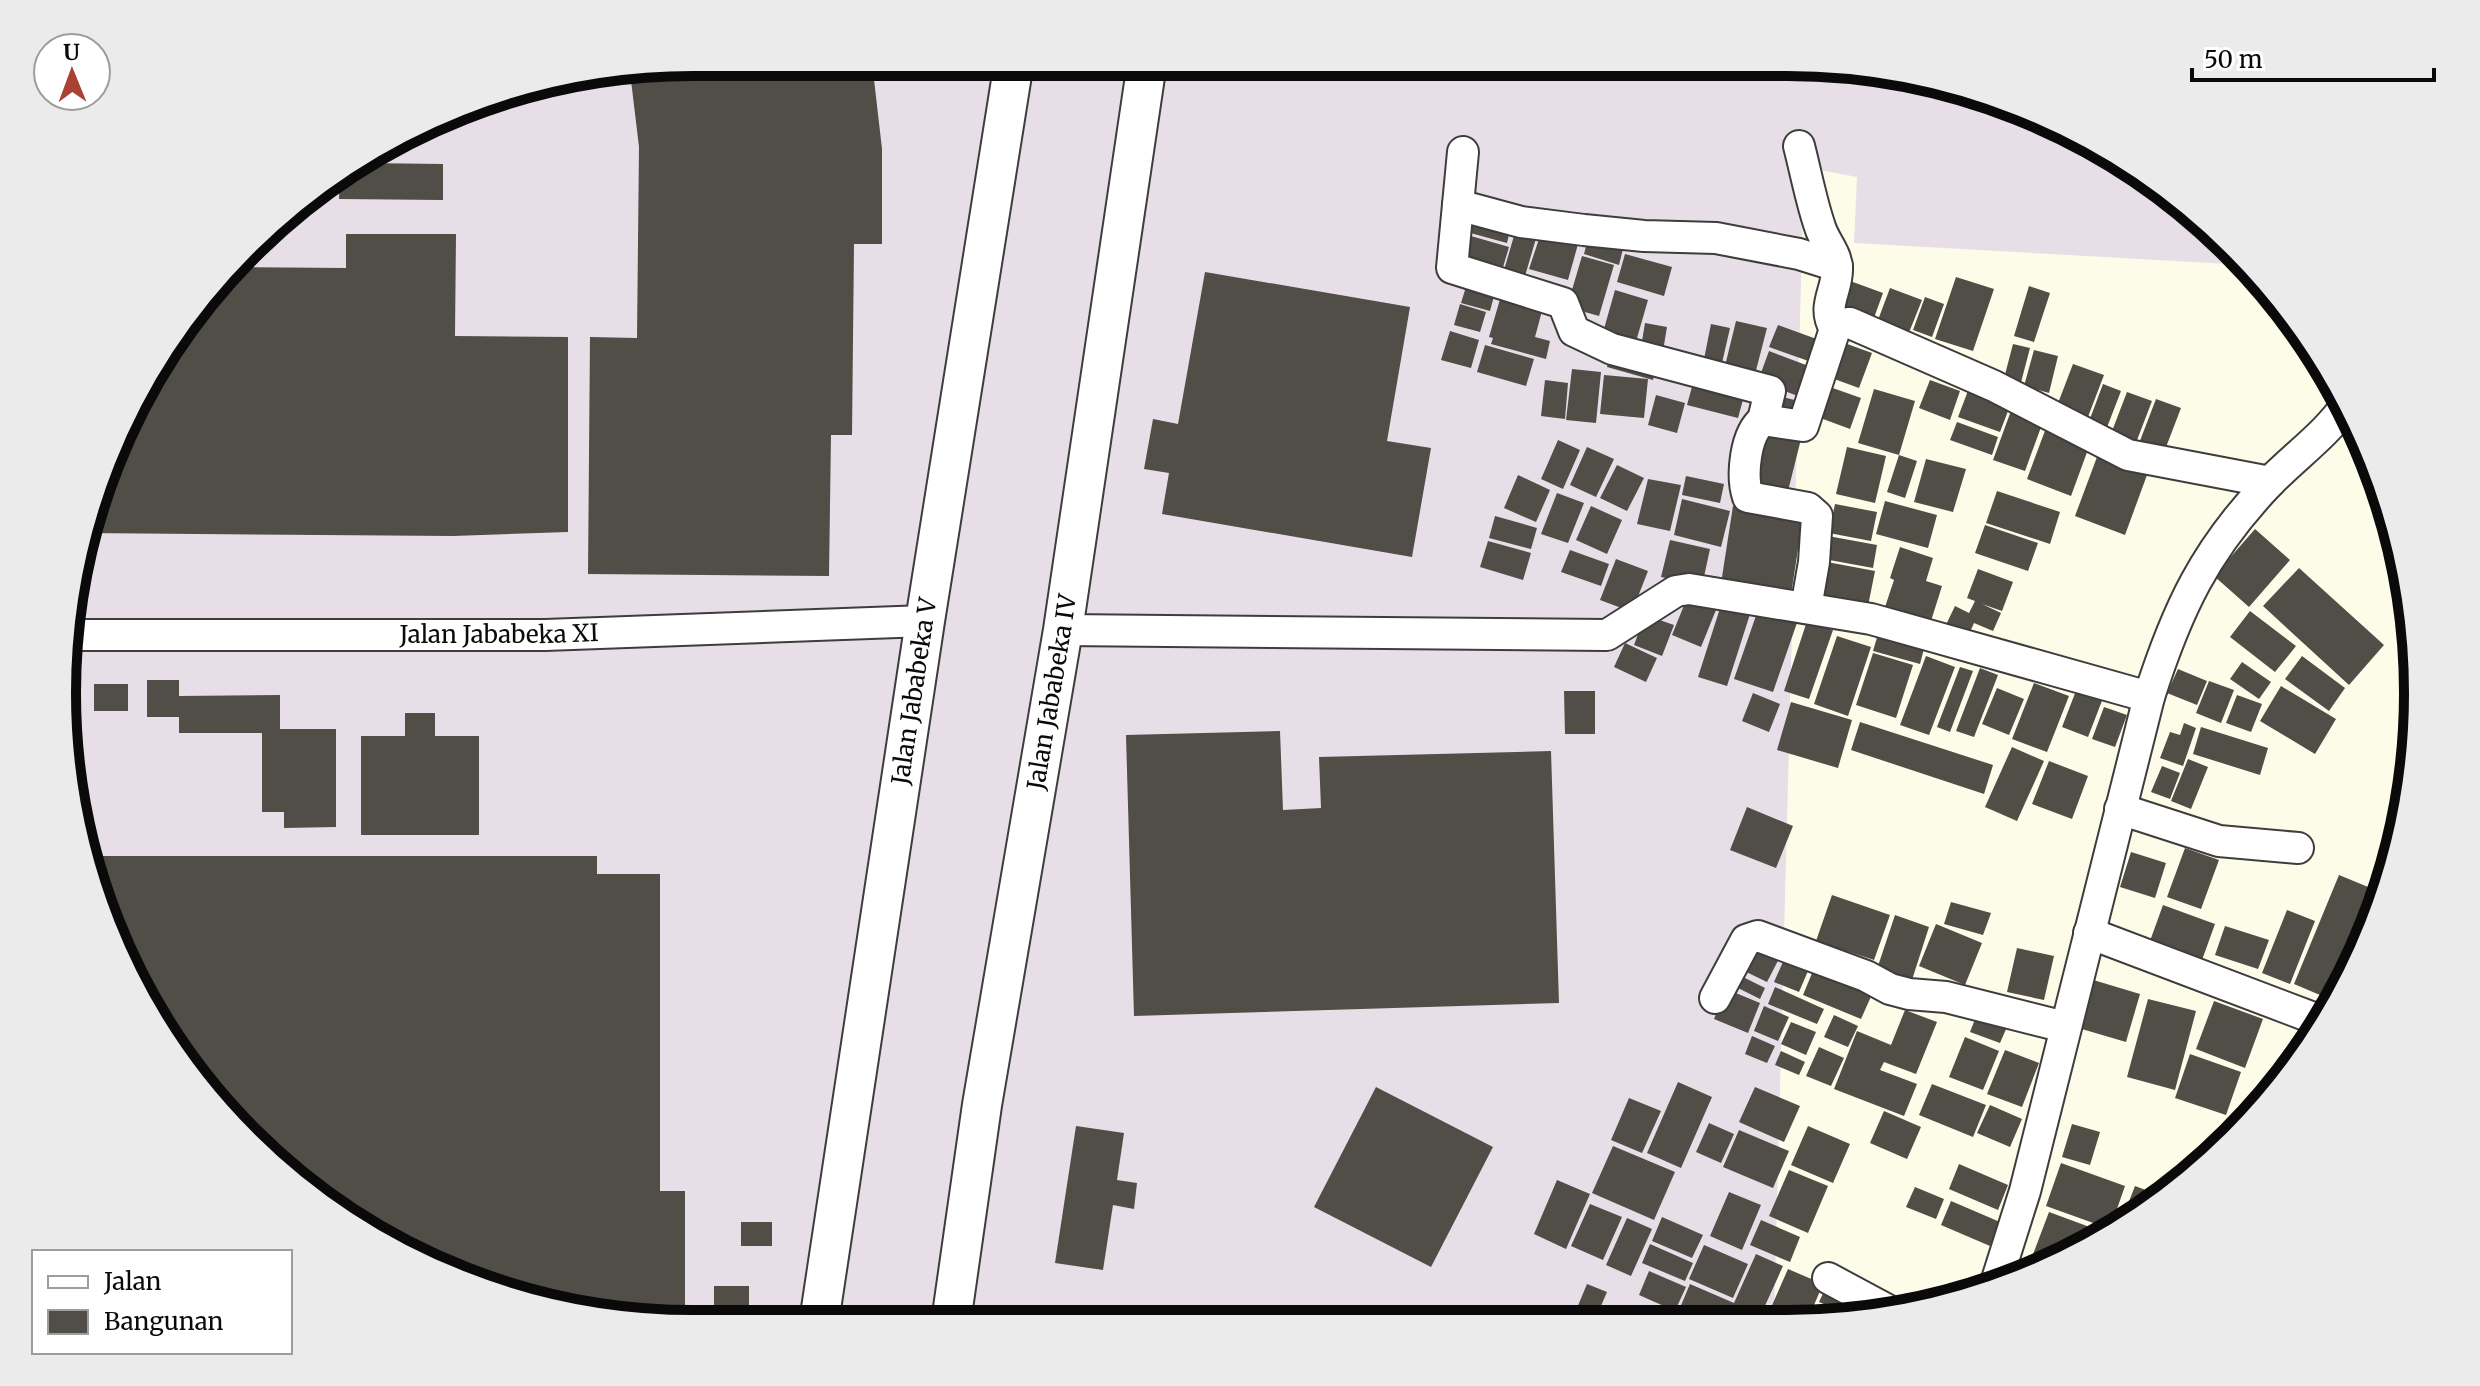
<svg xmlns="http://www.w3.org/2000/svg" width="2480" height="1386" font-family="Merriweather,serif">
<rect width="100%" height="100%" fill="#fdfce9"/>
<path fill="#e8dee7" d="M 693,62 L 1828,63 L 1951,84 L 2102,146 L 2203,218 L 2246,265 L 1854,243 L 1857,177 L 1804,167 L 1774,1319 L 652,1323 L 529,1302 L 378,1240 L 219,1109 L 110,935 L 63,735 L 83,530 L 168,343 L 309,193 L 490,96 Z"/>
<path fill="#514d47" d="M 693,62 L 872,62 L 882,149 L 882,244 L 854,244 L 852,435 L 831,435 L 829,576 L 588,574 L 590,337 L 637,338 L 639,147 L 630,72 Z
M 363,163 L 443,164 L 443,200 L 339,199 L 340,176 Z
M 1468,210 L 1512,222 L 1507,243 L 1463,231 Z
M 1543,227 L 1580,237 L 1568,280 L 1529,269 Z
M 1516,229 L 1537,235 L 1523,283 L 1502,277 Z
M 346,234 L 456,234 L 455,336 L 568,337 L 568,532 L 453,536 L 83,533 L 168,343 L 239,267 L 346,268 Z
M 1464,234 L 1509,247 L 1501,274 L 1456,261 Z
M 1589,235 L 1624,245 L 1619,265 L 1584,254 Z
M 1625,254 L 1672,267 L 1664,296 L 1617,282 Z
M 1582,256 L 1614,265 L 1599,316 L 1567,307 Z
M 1205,272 L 1410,307 L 1387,441 L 1431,448 L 1412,557 L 1162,514 L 1169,473 L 1144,469 L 1153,419 L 1178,424 Z
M 1469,277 L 1497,285 L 1490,311 L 1461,303 Z
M 1956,277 L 1994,289 L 1973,351 L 1935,339 Z
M 1842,278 L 1883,293 L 1871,326 L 1830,311 Z
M 2029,286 L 2050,293 L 2034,342 L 2014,336 Z
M 1890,288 L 1922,300 L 1906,340 L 1875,328 Z
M 1503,289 L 1545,300 L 1535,337 L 1550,341 L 1546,359 L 1491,344 L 1493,338 L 1489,337 Z
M 1615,290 L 1648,300 L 1635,345 L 1602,336 Z
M 1925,297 L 1944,304 L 1932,337 L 1913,330 Z
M 1460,304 L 1486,312 L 1480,332 L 1454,325 Z
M 1736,321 L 1767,328 L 1754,378 L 1724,370 Z
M 1645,323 L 1667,327 L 1662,357 L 1640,353 Z
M 1711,324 L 1730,328 L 1722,363 L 1704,359 Z
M 1778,325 L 1822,341 L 1814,363 L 1769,347 Z
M 1450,331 L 1479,340 L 1471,368 L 1441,360 Z
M 1839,341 L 1872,353 L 1859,388 L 1826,376 Z
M 2013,344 L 2030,348 L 2019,390 L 2002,386 Z
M 1485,345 L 1534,359 L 1526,386 L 1477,372 Z
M 1611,350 L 1658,363 L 1653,380 L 1607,367 Z
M 2034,350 L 2058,356 L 2049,393 L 2024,386 Z
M 1769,351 L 1814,368 L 1803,398 L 1758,381 Z
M 2073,364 L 2104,375 L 2086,422 L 2055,411 Z
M 1572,369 L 1601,372 L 1596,423 L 1566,420 Z
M 1696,372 L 1747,385 L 1738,418 L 1687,405 Z
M 1604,375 L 1648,379 L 1644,418 L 1600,414 Z
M 1545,380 L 1568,383 L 1565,419 L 1541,416 Z
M 1930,380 L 1960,391 L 1950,420 L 1919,408 Z
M 1971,383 L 2013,398 L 2000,432 L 1958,417 Z
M 2103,384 L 2121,391 L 2106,430 L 2088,424 Z
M 1827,386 L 1861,398 L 1850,429 L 1815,416 Z
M 1874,389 L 1915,401 L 1899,455 L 1858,443 Z
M 2127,392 L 2152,401 L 2134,448 L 2109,439 Z
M 1771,394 L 1810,404 L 1806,421 L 1766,410 Z
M 1656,395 L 1685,403 L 1677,433 L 1648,425 Z
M 2156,399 L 2181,408 L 2163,455 L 2138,446 Z
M 2012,408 L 2044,419 L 2025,471 L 1993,460 Z
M 1957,422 L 1998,437 L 1992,455 L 1950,440 Z
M 1765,425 L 1802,435 L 1786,499 L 1748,490 Z
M 2046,428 L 2090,444 L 2071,496 L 2027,479 Z
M 1558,440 L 1580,450 L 1563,489 L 1541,479 Z
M 1587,447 L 1614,459 L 1596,497 L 1570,485 Z
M 1847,447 L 1886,456 L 1875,503 L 1836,494 Z
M 1899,455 L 1917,461 L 1905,498 L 1887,492 Z
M 2097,457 L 2147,475 L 2125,535 L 2075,516 Z
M 1926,459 L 1966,469 L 1953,512 L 1914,502 Z
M 1617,465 L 1644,478 L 1627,511 L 1600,498 Z
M 1518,475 L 1550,490 L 1536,522 L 1504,508 Z
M 1686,476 L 1724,484 L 1720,503 L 1682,495 Z
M 1648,479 L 1681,485 L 1670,531 L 1637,524 Z
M 1997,491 L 2060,512 L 2050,544 L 1986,523 Z
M 1557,493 L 1584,503 L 1568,543 L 1541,534 Z
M 1682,499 L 1730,511 L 1721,547 L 1674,535 Z
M 1885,501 L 1937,515 L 1928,548 L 1876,534 Z
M 1835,504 L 1877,512 L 1871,541 L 1829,533 Z
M 1591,506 L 1622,520 L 1607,554 L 1576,540 Z
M 1733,506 L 1803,517 L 1790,601 L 1720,590 Z
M 1495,516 L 1537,528 L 1531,549 L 1489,538 Z
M 1985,525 L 2038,543 L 2028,571 L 1975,553 Z
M 2255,529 L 2290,560 L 2249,607 L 2214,576 Z
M 1828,536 L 1877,545 L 1873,568 L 1824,559 Z
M 1670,540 L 1710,549 L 1702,586 L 1661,577 Z
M 1488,541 L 1531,553 L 1523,580 L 1480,567 Z
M 1900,547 L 1933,558 L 1926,581 L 1942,586 L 1931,621 L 1885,607 L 1894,580 L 1890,578 Z
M 1570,550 L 1609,564 L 1601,586 L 1561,572 Z
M 1616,559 L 1648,571 L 1632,612 L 1600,600 Z
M 1827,562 L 1875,571 L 1868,606 L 1820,597 Z
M 2299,568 L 2384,645 L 2349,685 L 2263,606 Z
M 1978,569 L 2013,582 L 2002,611 L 1982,604 L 2001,613 L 1993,631 L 1974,623 L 1966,641 L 1943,631 L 1955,606 L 1969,613 L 1975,601 L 1967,598 Z
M 1689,593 L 1718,605 L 1701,647 L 1672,635 Z
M 1722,602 L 1751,611 L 1727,686 L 1698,677 Z
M 1759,607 L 1798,620 L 1773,692 L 1734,679 Z
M 2250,611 L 2296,646 L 2275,672 L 2230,637 Z
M 1645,615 L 1674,625 L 1662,656 L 1634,645 Z
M 1807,621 L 1833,630 L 1809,699 L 1784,691 Z
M 1881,624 L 1927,637 L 1920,664 L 1873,651 Z
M 1837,636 L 1871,647 L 1848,716 L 1814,704 Z
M 1625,643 L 1657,658 L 1646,682 L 1614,667 Z
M 1873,653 L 1913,665 L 1896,718 L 1856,705 Z
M 1926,656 L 1955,667 L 1929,735 L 1900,725 Z
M 2302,656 L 2345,688 L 2329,711 L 2285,679 Z
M 2242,662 L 2271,682 L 2259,699 L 2230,679 Z
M 1960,667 L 1973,671 L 1950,732 L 1937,727 Z
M 1980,668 L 1998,675 L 1974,737 L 1956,731 Z
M 2178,669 L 2207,681 L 2197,705 L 2167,693 Z
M 147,680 L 179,680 L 179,696 L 280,695 L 280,729 L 336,729 L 336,827 L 284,828 L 284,812 L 262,812 L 262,733 L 179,733 L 179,717 L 147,717 Z
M 2209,681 L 2234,690 L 2221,723 L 2196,713 Z
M 2034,683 L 2069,696 L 2047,752 L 2012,739 Z
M 2079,683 L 2105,693 L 2088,737 L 2062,727 Z
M 94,684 L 128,684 L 128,711 L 94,711 Z
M 2281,686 L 2336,719 L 2315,754 L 2260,721 Z
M 1997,688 L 2024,699 L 2009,735 L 1982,724 Z
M 1564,691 L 1595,691 L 1595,734 L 1565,734 Z
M 1753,693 L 1780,704 L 1769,732 L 1742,721 Z
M 2237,695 L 2262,704 L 2251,732 L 2226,723 Z
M 1791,702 L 1852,720 L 1838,768 L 1777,750 Z
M 2104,707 L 2127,715 L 2115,747 L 2092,739 Z
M 405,713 L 435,713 L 435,736 L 479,736 L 479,835 L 361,835 L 361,736 L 405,736 Z
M 1860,722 L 1993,765 L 1984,794 L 1851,750 Z
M 2184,723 L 2196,728 L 2183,766 L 2160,758 L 2170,732 L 2180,735 Z
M 2201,727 L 2268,748 L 2260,775 L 2193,754 Z
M 1280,731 L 1283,810 L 1321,808 L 1319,757 L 1551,751 L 1559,1003 L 1134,1016 L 1126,735 Z
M 2012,747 L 2044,761 L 2017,821 L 1985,807 Z
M 2188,759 L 2208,767 L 2191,809 L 2171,801 Z
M 2049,761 L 2088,776 L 2072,819 L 2032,804 Z
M 2162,766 L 2180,773 L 2170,799 L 2151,792 Z
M 1747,807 L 1793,826 L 1776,868 L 1730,850 Z
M 2185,848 L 2219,860 L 2201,909 L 2167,897 Z
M 2131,852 L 2166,863 L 2155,898 L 2120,887 Z
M 92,856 L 597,856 L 597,874 L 660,874 L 660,1191 L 685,1191 L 685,1309 L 660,1309 L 660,1323 L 652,1323 L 529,1302 L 378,1240 L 219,1109 L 110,935 Z
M 2388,872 L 2390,872 L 2383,899 L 2379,897 Z
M 2339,875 L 2373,889 L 2327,998 L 2294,984 Z
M 1832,895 L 1890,915 L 1874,960 L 1816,941 Z
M 1951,902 L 1991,913 L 1983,935 L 1944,924 Z
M 2163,905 L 2215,924 L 2202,960 L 2150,941 Z
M 2287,910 L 2315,921 L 2290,984 L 2262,973 Z
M 1895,915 L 1929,927 L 1911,983 L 1876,972 Z
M 1936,924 L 1982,943 L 1965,985 L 1919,966 Z
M 2225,926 L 2269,940 L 2258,969 L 2215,955 Z
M 1751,938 L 1782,953 L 1767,982 L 1736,967 Z
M 2017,948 L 2054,956 L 2044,1000 L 2007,992 Z
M 1787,953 L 1811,964 L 1799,992 L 1774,982 Z
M 1815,966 L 1873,992 L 1861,1019 L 1803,995 Z
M 1731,971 L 1765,988 L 1760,999 L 1726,982 Z
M 2090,979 L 2140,994 L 2126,1042 L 2075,1027 Z
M 1775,987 L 1824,1009 L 1817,1024 L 1768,1004 Z
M 1726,989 L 1760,1003 L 1748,1033 L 1714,1019 Z
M 2148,999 L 2196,1011 L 2175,1090 L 2127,1077 Z
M 2214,1001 L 2263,1019 L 2245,1068 L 2196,1049 Z
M 1764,1006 L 1789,1017 L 1778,1041 L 1754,1031 Z
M 1979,1009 L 2010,1020 L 2000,1043 L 1970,1032 Z
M 1905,1010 L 1937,1022 L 1916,1074 L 1884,1062 L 1880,1070 L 1917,1084 L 1904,1116 L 1834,1089 L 1857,1031 L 1891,1045 Z
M 1834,1015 L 1858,1026 L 1848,1047 L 1824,1037 Z
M 1791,1022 L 1816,1032 L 1806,1055 L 1781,1044 Z
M 1752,1036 L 1775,1046 L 1767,1063 L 1745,1054 Z
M 1965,1037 L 1999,1051 L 1983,1090 L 1949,1077 Z
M 1819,1047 L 1844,1058 L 1831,1086 L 1806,1076 Z
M 2005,1050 L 2039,1063 L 2022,1107 L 1987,1094 Z
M 1781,1051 L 1805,1062 L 1799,1075 L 1775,1065 Z
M 2190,1054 L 2241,1072 L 2226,1115 L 2175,1098 Z
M 1678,1082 L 1712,1097 L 1681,1168 L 1647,1153 Z
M 1932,1084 L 1986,1105 L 1973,1137 L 1919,1115 Z
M 1376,1087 L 1493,1147 L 1431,1267 L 1314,1207 Z
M 1755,1087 L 1800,1106 L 1784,1142 L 1739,1122 Z
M 1629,1098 L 1661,1111 L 1642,1153 L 1611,1140 Z
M 1990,1105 L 2022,1119 L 2010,1147 L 1977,1133 Z
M 1884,1111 L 1921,1127 L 1907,1159 L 1870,1143 Z
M 1709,1123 L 1734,1134 L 1721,1163 L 1696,1152 Z
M 2072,1124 L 2100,1132 L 2090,1165 L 2062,1157 Z
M 1076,1126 L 1124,1133 L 1117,1180 L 1137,1183 L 1134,1209 L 1113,1205 L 1103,1270 L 1055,1263 Z
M 1808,1126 L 1850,1144 L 1833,1183 L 1791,1165 Z
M 1739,1130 L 1789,1151 L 1773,1188 L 1723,1167 Z
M 1613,1146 L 1675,1172 L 1654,1220 L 1592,1193 Z
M 2061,1163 L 2125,1186 L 2110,1229 L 2046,1206 Z
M 1959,1164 L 2008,1185 L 1998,1210 L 1949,1189 Z
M 1789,1170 L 1828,1186 L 1808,1233 L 1769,1216 Z
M 1557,1180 L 1590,1194 L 1566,1249 L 1534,1234 Z
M 2135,1186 L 2162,1196 L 2137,1218 L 2119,1227 Z
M 1915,1187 L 1944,1199 L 1936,1219 L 1906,1207 Z
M 1729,1192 L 1761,1205 L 1742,1250 L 1710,1236 Z
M 1951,1201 L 2000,1222 L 1990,1246 L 1941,1225 Z
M 1590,1204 L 1622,1217 L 1603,1260 L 1571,1246 Z
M 2049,1212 L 2106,1233 L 2036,1268 L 2029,1265 Z
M 1662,1217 L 1703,1235 L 1692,1258 L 1652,1241 Z
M 1627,1218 L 1652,1229 L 1631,1276 L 1606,1265 Z
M 1761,1220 L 1800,1237 L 1790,1262 L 1750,1245 Z
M 741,1222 L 772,1222 L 772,1246 L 741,1246 Z
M 1650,1244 L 1693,1263 L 1685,1281 L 1642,1263 Z
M 1704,1245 L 1748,1264 L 1733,1298 L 1689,1279 Z
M 1756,1254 L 1783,1266 L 1759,1319 L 1745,1319 L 1729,1312 L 1726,1319 L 1701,1319 L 1679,1310 L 1690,1284 L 1734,1303 Z
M 1788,1269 L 1823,1284 L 1808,1319 L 1766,1319 Z
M 1649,1271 L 1686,1287 L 1675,1311 L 1639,1295 Z
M 1828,1283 L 1863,1298 L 1854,1317 L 1819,1302 Z
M 1587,1284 L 1607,1292 L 1595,1320 L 1572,1320 Z
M 714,1286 L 749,1286 L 749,1322 L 714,1322 Z
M 1819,1307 L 1846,1319 L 1814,1319 Z"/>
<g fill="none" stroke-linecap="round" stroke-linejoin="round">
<g stroke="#3d3d3d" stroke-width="34">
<g id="minor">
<path d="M 1799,146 C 1806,173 1811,201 1820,227 C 1824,241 1836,252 1837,268 C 1838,291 1821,306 1835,329"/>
<path d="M 1463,152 L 1452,268 L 1563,303 L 1574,331 L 1612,349 L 1770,391 L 1763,420"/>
<path d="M 1458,205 L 1521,222 L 1584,230 L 1644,236 L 1716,238 L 1799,254 L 1837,266"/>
<path d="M 1806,608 L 1814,562 L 1817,516 L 1808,508 L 1748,497 C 1741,476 1745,434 1763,420 L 1803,426 L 1835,329 L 1841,324 L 1850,323 L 1994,386 L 2128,455 L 2270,482"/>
<path d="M 1063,630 L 1607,635 L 1676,591 L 1689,589 L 1871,619 L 2149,697"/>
<path id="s1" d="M 73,635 L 545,635 L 925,621"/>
<path d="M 2120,809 L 2219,841 L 2298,848"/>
<path d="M 2089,933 L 2324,1022"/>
<path d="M 1715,998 L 1746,940 L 1758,936 L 1866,976 L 1890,989 L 1909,994 L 1946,997 L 2065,1027"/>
<path d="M 1828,1278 L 1893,1313"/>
<path d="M 1994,1289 L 2025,1191 L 2149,697 C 2177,609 2205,550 2269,483 C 2295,456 2326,435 2347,404"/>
</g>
</g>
<g stroke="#3d3d3d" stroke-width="42">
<g id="tertiary">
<path id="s2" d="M 819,1322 L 925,621 L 1014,62"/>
<path id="s3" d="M 951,1322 L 982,1105 L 1063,630 L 1147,63"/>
</g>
</g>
<use href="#minor" stroke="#fff" stroke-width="30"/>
<use href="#tertiary" stroke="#fff" stroke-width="38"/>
</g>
<g text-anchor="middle" stroke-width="8" stroke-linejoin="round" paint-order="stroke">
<g font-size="24" fill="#0a0a0a" stroke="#fff">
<text dy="8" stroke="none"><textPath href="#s1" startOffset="426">Jalan Jababeka XI</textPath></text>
<text dy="8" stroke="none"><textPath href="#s2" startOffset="638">Jalan Jababeka V</textPath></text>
<text dy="8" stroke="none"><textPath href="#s3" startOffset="638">Jalan Jababeka IV</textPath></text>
</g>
</g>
<path d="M0 0H2480V1386H0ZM693 76H1787A617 617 0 0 1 2404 693V693A617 617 0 0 1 1787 1310H693A617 617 0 0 1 76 693V693A617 617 0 0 1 693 76Z" fill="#ebebeb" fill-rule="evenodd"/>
<path fill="none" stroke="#0a0a0a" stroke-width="10" d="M693 76H1787A617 617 0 0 1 2404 693V693A617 617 0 0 1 1787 1310H693A617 617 0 0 1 76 693V693A617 617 0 0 1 693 76Z"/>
<rect x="32" y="1250" width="260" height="104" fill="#ffffff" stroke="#9d9d9d" stroke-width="2"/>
<rect x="48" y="1276" width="40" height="12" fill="#ffffff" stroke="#9d9d9d" stroke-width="2"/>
<text x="104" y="1290" font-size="24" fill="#0a0a0a">Jalan</text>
<rect x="48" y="1310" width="40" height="24" fill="#514d47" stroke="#9d9d9d" stroke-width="2"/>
<text x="104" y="1330" font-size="24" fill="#0a0a0a">Bangunan</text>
<g transform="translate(72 72) rotate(359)"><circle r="38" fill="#ffffff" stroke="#9d9d9d" stroke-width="2"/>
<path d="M0-6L14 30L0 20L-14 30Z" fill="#aa4132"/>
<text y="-12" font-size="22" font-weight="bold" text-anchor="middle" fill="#0a0a0a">U</text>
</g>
<path d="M2192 68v12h242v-12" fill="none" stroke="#0a0a0a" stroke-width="4"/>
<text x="2204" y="68" font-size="24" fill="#0a0a0a" stroke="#ffffff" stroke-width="6" paint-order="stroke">50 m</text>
</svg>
